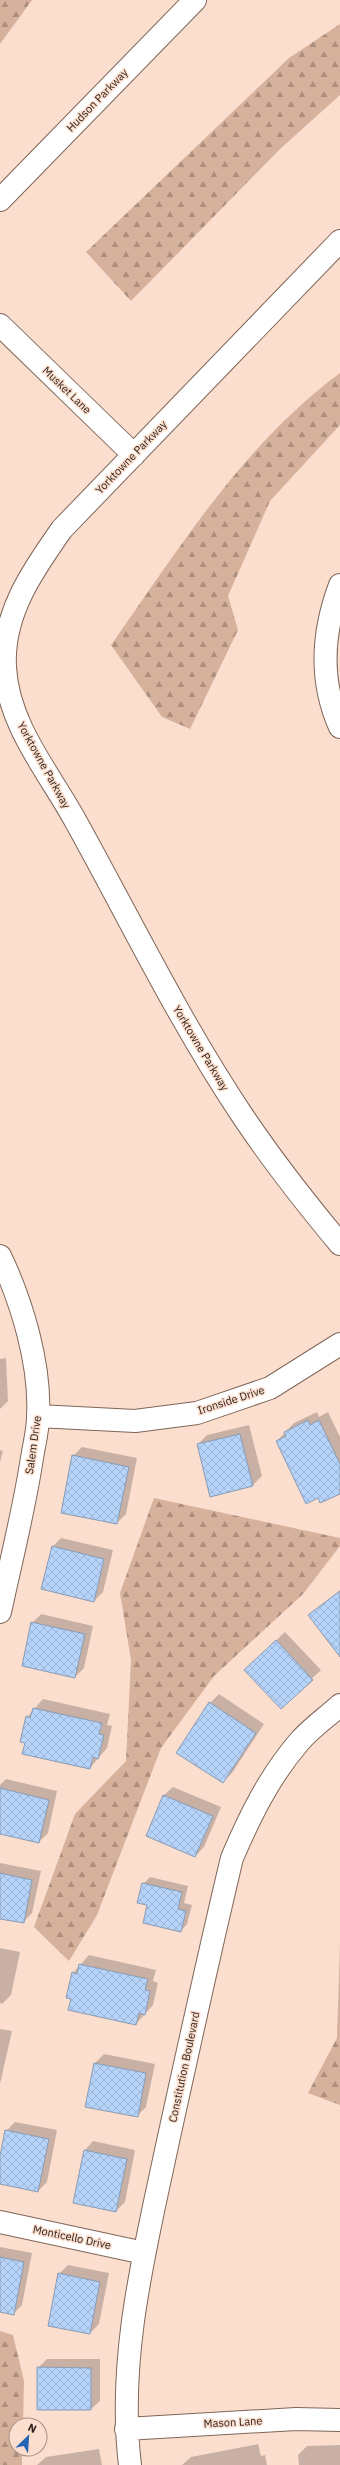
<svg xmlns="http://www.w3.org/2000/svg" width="340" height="2465" font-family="'IBM Plex Sans',sans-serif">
<defs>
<pattern id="forest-firs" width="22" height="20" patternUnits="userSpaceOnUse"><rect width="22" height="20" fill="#d6b19c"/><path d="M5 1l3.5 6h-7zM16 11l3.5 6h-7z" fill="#ae8f7e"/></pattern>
<pattern id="building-cross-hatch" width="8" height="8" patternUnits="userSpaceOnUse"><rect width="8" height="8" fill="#b6d3fa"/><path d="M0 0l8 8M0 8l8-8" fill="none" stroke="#9cb5d6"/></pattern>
</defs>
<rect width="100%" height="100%" fill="#fbdece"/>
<path fill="url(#forest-firs)" d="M 0,0 L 32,0 L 0,44 Z
M 340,24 L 340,95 L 280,149 L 131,301 L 86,252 L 289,58 Z
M 340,373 L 340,425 L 270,501 L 228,596 L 238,630 L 190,729 L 162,717 L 111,645 C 181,546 242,446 340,373 Z
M 154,1498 L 340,1538 L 340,1546 L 303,1594 L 214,1676 L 161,1748 L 97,1915 L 69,1961 L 34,1927 L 75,1814 L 126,1761 L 131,1660 L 120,1593 Z
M 340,1943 L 340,2105 L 308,2093 L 337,2038 Z
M 0,2331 L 13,2335 L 24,2381 L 23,2425 L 16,2425 L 16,2449 L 22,2449 L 22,2465 L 0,2465 Z"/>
<path fill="#0003" d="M 6,1358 L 8,1401 L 0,1409 L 0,1359 Z
M 317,1412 L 319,1417 L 328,1412 L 340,1437 L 340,1493 L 318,1497 L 277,1441 L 294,1423 Z
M 249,1425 L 262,1476 L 253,1485 L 198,1444 L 207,1435 Z
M 82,1447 L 137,1458 L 126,1514 L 117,1523 L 73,1456 Z
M 0,1450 L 3,1451 L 0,1462 Z
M 61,1538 L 113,1550 L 103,1592 L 94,1601 L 52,1547 Z
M 340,1590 L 340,1655 L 309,1615 Z
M 41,1614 L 93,1626 L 84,1668 L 75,1677 L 32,1623 Z
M 285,1632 L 321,1670 L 281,1708 L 254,1661 Z
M 219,1694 L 264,1724 L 232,1773 L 223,1782 L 210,1703 Z
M 43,1699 L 110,1714 L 107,1725 L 112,1726 L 107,1748 L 90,1768 L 26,1742 L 27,1717 Z
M 6,1779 L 57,1791 L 48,1833 L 39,1842 L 0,1833 L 0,1785 Z
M 173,1787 L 221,1807 L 204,1847 L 195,1856 L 147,1836 L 164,1795 Z
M 0,1863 L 41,1871 L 32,1913 L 23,1922 L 0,1918 Z
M 150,1877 L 188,1886 L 184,1903 L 192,1905 L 187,1924 L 181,1931 L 148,1905 L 143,1884 Z
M 0,1948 L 20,1952 L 11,1995 L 2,2004 L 0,2003 Z
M 89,1955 L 156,1970 L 153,1981 L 158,1983 L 153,2005 L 136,2024 L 73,1973 Z
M 0,2029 L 12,2031 L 0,2084 Z
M 104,2054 L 155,2064 L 146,2107 L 137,2116 L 86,2106 L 95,2063 Z
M 15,2122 L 57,2130 L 47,2182 L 38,2191 L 0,2183 L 0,2161 L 6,2131 Z
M 93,2141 L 135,2150 L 125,2202 L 116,2211 L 85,2150 Z
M 0,2247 L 32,2253 L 22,2305 L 13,2314 L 0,2311 Z
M 68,2265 L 109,2273 L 99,2324 L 90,2333 L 59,2274 Z
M 47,2359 L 100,2359 L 100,2401 L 91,2409 L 38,2368 Z
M 258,2444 L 261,2456 L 265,2455 L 267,2465 L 182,2465 L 191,2457 Z
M 340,2445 L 340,2465 L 299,2465 L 298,2455 L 307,2446 Z
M 99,2449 L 102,2465 L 37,2465 L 46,2457 Z"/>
<path fill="url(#building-cross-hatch)" stroke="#8a9bb2" d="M 308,1420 L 310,1425 L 319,1420 L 340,1464 L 340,1494 L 320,1503 L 318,1498 L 306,1504 L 276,1441 L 286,1436 L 284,1432 Z
M 240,1434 L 253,1486 L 210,1497 L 197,1444 Z
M 72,1455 L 129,1467 L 117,1524 L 61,1513 Z
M 52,1546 L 104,1559 L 94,1602 L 41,1589 Z
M 340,1591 L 340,1657 L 308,1615 Z
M 31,1622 L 85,1634 L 75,1678 L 22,1666 Z
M 276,1640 L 313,1680 L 281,1709 L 244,1670 Z
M 209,1702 L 256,1733 L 223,1783 L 176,1753 Z
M 33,1708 L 102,1723 L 99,1734 L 104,1735 L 98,1759 L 93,1757 L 90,1769 L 22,1754 L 25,1743 L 20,1742 L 26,1716 L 30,1718 Z
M 0,1788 L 49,1800 L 39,1843 L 0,1834 Z
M 163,1795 L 213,1816 L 195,1857 L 146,1836 Z
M 0,1873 L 32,1880 L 24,1923 L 0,1919 Z
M 142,1883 L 182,1892 L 178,1909 L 186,1911 L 181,1932 L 143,1923 L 147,1905 L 137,1903 Z
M 79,1964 L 148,1979 L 145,1990 L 150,1991 L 145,2015 L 139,2013 L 136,2025 L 68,2010 L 71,1999 L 66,1998 L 72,1972 L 77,1974 Z
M 94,2063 L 146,2073 L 138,2117 L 85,2107 Z
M 5,2130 L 49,2139 L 38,2192 L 0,2184 L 0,2156 Z
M 84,2150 L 127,2159 L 116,2212 L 73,2203 Z
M 0,2257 L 24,2262 L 14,2315 L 0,2312 Z
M 58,2273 L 100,2282 L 90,2334 L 48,2326 Z
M 37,2367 L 91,2368 L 91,2410 L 37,2410 Z"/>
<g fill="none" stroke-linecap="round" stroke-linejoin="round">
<g stroke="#7f6658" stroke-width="24">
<path id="minor" d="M 0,200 L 195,0
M 340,241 L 62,529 C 33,570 2,614 5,667 C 8,725 48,771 75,820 C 130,919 179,1021 242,1115 C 272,1160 305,1202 340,1244
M 0,325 L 134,455
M 340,585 C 322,633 319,680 340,727
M 0,1256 C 22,1302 41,1365 38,1417 C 38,1430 34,1445 32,1458 C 24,1510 11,1561 0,1612
M 38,1416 L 135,1421 L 197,1413 L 270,1388 L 340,1344
M 0,2222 L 144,2253
M 126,2429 L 296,2419 L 340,2420
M 130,2465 C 117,2358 145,2250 167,2146 C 188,2050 209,1954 232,1858 C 250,1816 269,1777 299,1742 C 311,1728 327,1717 340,1705"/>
</g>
<use href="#minor" stroke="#fff" stroke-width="22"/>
</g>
<g text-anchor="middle" stroke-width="3" stroke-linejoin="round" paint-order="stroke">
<g font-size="11" fill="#281e18" stroke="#fbdece">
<text transform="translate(97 100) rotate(-46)" y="4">Hudson Parkway</text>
<text transform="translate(67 390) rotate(44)" y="4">Musket Lane</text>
<text transform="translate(131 457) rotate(-46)" y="4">Yorktowne Parkway</text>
<text transform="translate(44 765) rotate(61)" y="4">Yorktowne Parkway</text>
<text transform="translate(201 1048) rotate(59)" y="4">Yorktowne Parkway</text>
<text transform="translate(231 1400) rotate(-18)" y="4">Ironside Drive</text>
<text transform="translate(33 1445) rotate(-82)" y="4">Salem Drive</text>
<text transform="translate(184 2067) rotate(-78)" y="4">Constitution Boulevard</text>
<text transform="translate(72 2237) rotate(12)" y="4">Monticello Drive</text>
<text transform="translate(233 2422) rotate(-3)" y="4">Mason Lane</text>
</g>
</g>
<g transform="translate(28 2437) rotate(25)"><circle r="19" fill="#fbdece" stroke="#a79185"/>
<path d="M0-3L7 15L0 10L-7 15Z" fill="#2364b5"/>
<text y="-6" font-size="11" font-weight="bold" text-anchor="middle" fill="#281e18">N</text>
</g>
</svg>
